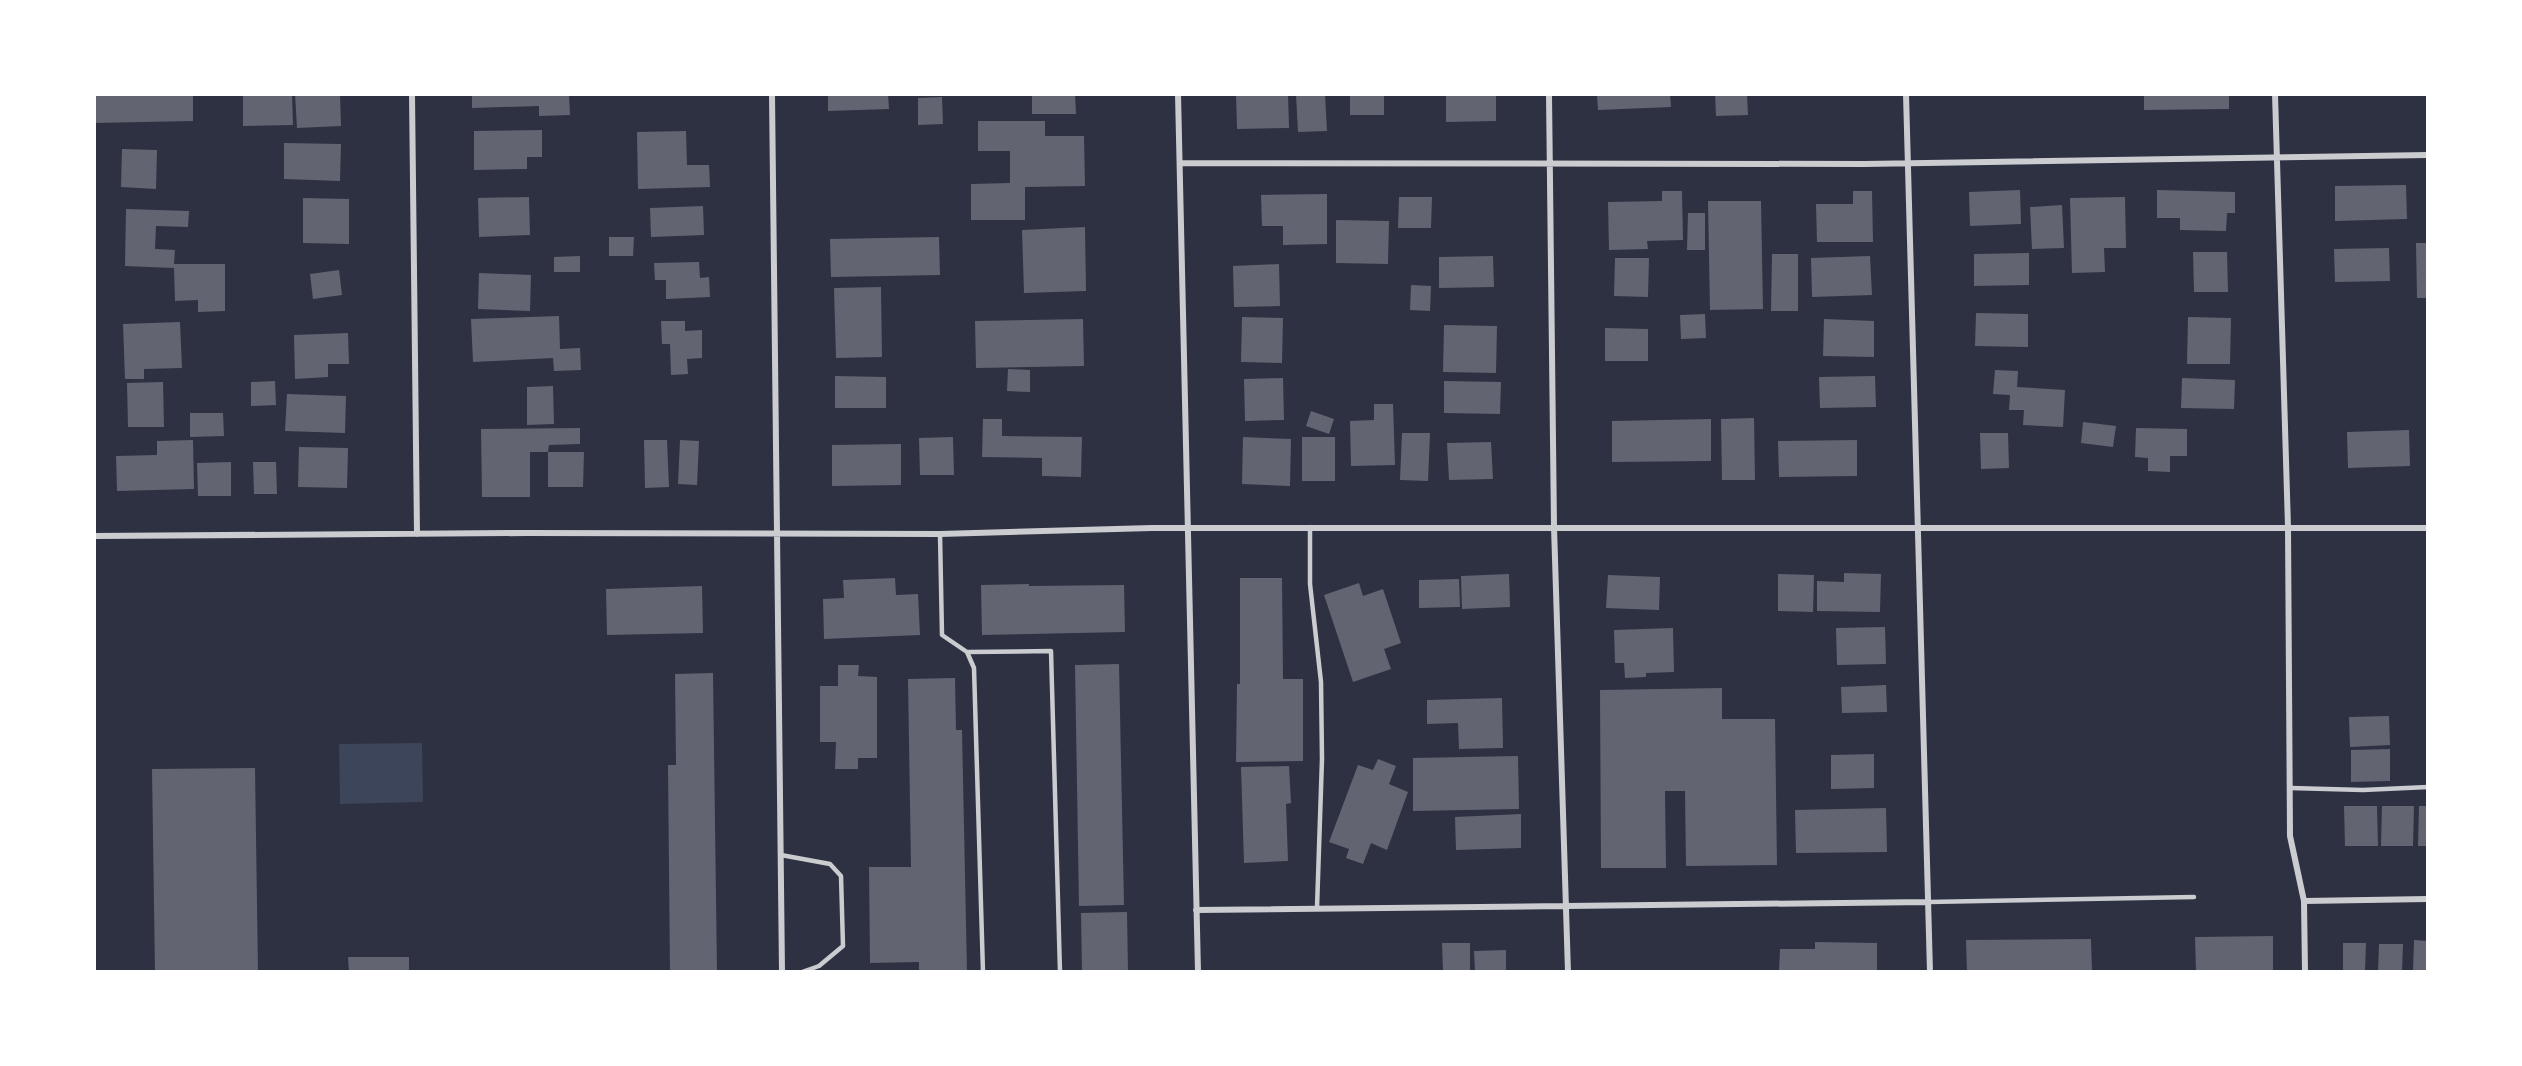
<svg xmlns="http://www.w3.org/2000/svg" width="2522" height="1066" font-family="Quicksand,sans-serif">
<rect width="100%" height="100%" fill="#2d3142"/>
<path fill="#3c4559" d="M 422,743 L 423,802 L 340,804 L 339,744 Z"/>
<path fill="#626471" d="M 94,94 L 193,94 L 193,121 L 94,123 Z
M 243,94 L 292,94 L 293,125 L 243,126 Z
M 295,94 L 340,94 L 341,126 L 297,128 Z
M 472,94 L 569,94 L 570,115 L 539,116 L 539,106 L 472,108 Z
M 828,94 L 888,94 L 889,109 L 828,111 Z
M 1032,94 L 1075,94 L 1076,114 L 1032,114 Z
M 1236,94 L 1288,94 L 1289,128 L 1237,129 Z
M 1296,94 L 1325,94 L 1327,131 L 1298,132 Z
M 1350,94 L 1384,94 L 1384,115 L 1350,115 Z
M 1446,94 L 1496,94 L 1496,121 L 1446,122 Z
M 1597,94 L 1670,94 L 1671,107 L 1598,110 Z
M 1715,94 L 1747,94 L 1748,115 L 1716,116 Z
M 2144,94 L 2229,94 L 2229,109 L 2144,110 Z
M 942,97 L 943,124 L 918,125 L 918,98 Z
M 978,121 L 1045,121 L 1045,136 L 1084,136 L 1085,186 L 1025,187 L 1025,220 L 971,220 L 971,184 L 1010,183 L 1010,151 L 978,151 Z
M 542,130 L 542,157 L 527,157 L 527,169 L 474,170 L 474,131 Z
M 686,131 L 687,165 L 709,165 L 710,187 L 638,189 L 637,132 Z
M 284,143 L 341,144 L 340,181 L 284,179 Z
M 122,149 L 157,150 L 156,189 L 121,187 Z
M 2406,185 L 2407,219 L 2335,221 L 2335,186 Z
M 2020,190 L 2021,224 L 1970,226 L 1969,192 Z
M 2157,190 L 2235,192 L 2235,213 L 2227,213 L 2226,231 L 2180,230 L 2180,218 L 2157,218 Z
M 1662,191 L 1682,191 L 1683,240 L 1647,241 L 1648,249 L 1609,250 L 1608,202 L 1662,201 Z
M 1853,191 L 1872,191 L 1873,242 L 1817,242 L 1816,204 L 1853,204 Z
M 1327,194 L 1327,244 L 1283,245 L 1283,226 L 1262,226 L 1261,195 Z
M 529,197 L 530,235 L 479,237 L 478,198 Z
M 1399,197 L 1432,197 L 1431,228 L 1398,228 Z
M 2125,197 L 2126,248 L 2104,248 L 2105,272 L 2072,273 L 2070,198 Z
M 303,198 L 349,199 L 349,244 L 303,243 Z
M 1708,201 L 1761,201 L 1763,309 L 1710,310 Z
M 2062,205 L 2064,248 L 2032,249 L 2030,207 Z
M 703,206 L 704,235 L 651,237 L 650,208 Z
M 126,209 L 189,211 L 188,227 L 156,226 L 155,249 L 175,250 L 174,264 L 225,264 L 225,311 L 198,312 L 198,300 L 175,301 L 174,268 L 125,266 Z
M 1688,213 L 1705,213 L 1705,250 L 1687,250 Z
M 1336,220 L 1389,221 L 1388,264 L 1336,263 Z
M 1085,227 L 1086,291 L 1024,293 L 1022,230 Z
M 609,237 L 634,237 L 633,256 L 609,256 Z
M 939,237 L 940,275 L 831,277 L 830,239 Z
M 2416,243 L 2428,243 L 2428,298 L 2417,298 Z
M 2389,248 L 2390,281 L 2335,282 L 2334,249 Z
M 2193,252 L 2227,252 L 2228,292 L 2194,292 Z
M 2029,253 L 2029,285 L 1974,286 L 1974,254 Z
M 1772,254 L 1798,254 L 1798,311 L 1771,311 Z
M 580,256 L 580,272 L 554,272 L 554,257 Z
M 1493,256 L 1494,287 L 1439,288 L 1439,257 Z
M 1870,256 L 1872,295 L 1812,297 L 1811,258 Z
M 1615,258 L 1649,258 L 1648,297 L 1614,296 Z
M 699,262 L 700,278 L 709,277 L 710,297 L 666,299 L 666,280 L 655,280 L 654,263 Z
M 1279,264 L 1280,306 L 1234,307 L 1233,266 Z
M 339,270 L 342,295 L 313,299 L 310,274 Z
M 479,273 L 531,275 L 530,311 L 478,309 Z
M 1411,285 L 1431,286 L 1430,311 L 1410,310 Z
M 881,287 L 882,357 L 836,358 L 834,288 Z
M 1976,313 L 2028,314 L 2028,347 L 1975,346 Z
M 1705,314 L 1706,338 L 1681,339 L 1680,315 Z
M 559,316 L 560,349 L 580,348 L 581,370 L 554,371 L 553,358 L 473,362 L 471,319 Z
M 1242,317 L 1283,318 L 1282,363 L 1241,362 Z
M 2188,317 L 2231,318 L 2230,364 L 2187,364 Z
M 1083,319 L 1084,366 L 976,368 L 975,321 Z
M 1824,319 L 1874,321 L 1874,357 L 1823,356 Z
M 661,321 L 685,321 L 685,331 L 702,330 L 702,358 L 687,359 L 688,374 L 671,375 L 670,344 L 662,344 Z
M 180,322 L 182,368 L 144,369 L 144,379 L 125,379 L 123,324 Z
M 1444,325 L 1497,326 L 1496,373 L 1443,372 Z
M 1605,328 L 1648,329 L 1648,361 L 1605,361 Z
M 348,333 L 349,364 L 328,364 L 328,377 L 295,379 L 294,335 Z
M 1008,369 L 1030,370 L 1030,392 L 1007,391 Z
M 1995,370 L 2018,371 L 2017,387 L 2065,390 L 2063,427 L 2023,425 L 2024,410 L 2009,410 L 2010,395 L 1993,394 Z
M 835,376 L 886,377 L 886,408 L 835,408 Z
M 1875,376 L 1876,407 L 1820,408 L 1819,377 Z
M 1283,378 L 1284,420 L 1245,421 L 1244,379 Z
M 2182,378 L 2235,380 L 2234,409 L 2181,408 Z
M 275,381 L 276,405 L 251,406 L 251,382 Z
M 1444,381 L 1501,382 L 1500,414 L 1444,413 Z
M 163,382 L 164,427 L 128,427 L 127,383 Z
M 553,386 L 554,424 L 527,425 L 527,387 Z
M 287,394 L 346,396 L 345,433 L 285,431 Z
M 1374,404 L 1393,404 L 1395,465 L 1351,466 L 1350,421 L 1374,420 Z
M 1311,411 L 1334,419 L 1329,434 L 1306,426 Z
M 190,413 L 223,413 L 224,436 L 190,437 Z
M 1754,418 L 1755,480 L 1722,480 L 1721,419 Z
M 983,419 L 1002,419 L 1002,436 L 1082,437 L 1081,477 L 1042,476 L 1042,458 L 982,457 Z
M 1711,419 L 1711,461 L 1612,462 L 1612,421 Z
M 2083,422 L 2116,426 L 2113,447 L 2081,443 Z
M 580,428 L 580,444 L 549,445 L 548,452 L 584,452 L 583,487 L 548,487 L 548,452 L 530,452 L 530,497 L 482,497 L 481,429 Z
M 2136,428 L 2187,429 L 2187,456 L 2170,456 L 2170,472 L 2148,471 L 2148,458 L 2135,457 Z
M 2409,430 L 2410,466 L 2348,468 L 2347,432 Z
M 1402,433 L 1430,433 L 1428,481 L 1400,480 Z
M 1980,433 L 2008,433 L 2009,468 L 1981,469 Z
M 953,437 L 954,475 L 920,475 L 919,438 Z
M 1243,437 L 1291,439 L 1290,486 L 1242,484 Z
M 1302,437 L 1335,437 L 1335,481 L 1302,481 Z
M 193,440 L 194,489 L 117,491 L 116,456 L 157,455 L 157,441 Z
M 644,440 L 667,440 L 669,487 L 645,488 Z
M 680,440 L 699,441 L 697,485 L 678,484 Z
M 1857,440 L 1857,476 L 1779,477 L 1778,441 Z
M 1491,442 L 1493,479 L 1449,480 L 1447,443 Z
M 901,444 L 901,485 L 832,486 L 832,445 Z
M 299,447 L 348,448 L 347,488 L 298,487 Z
M 231,462 L 231,496 L 198,496 L 197,463 Z
M 253,462 L 276,462 L 277,494 L 254,494 Z
M 1844,573 L 1881,574 L 1880,612 L 1817,611 L 1817,581 L 1844,582 Z
M 1509,574 L 1510,607 L 1462,609 L 1461,576 Z
M 1778,574 L 1814,575 L 1813,612 L 1778,611 Z
M 1608,575 L 1660,577 L 1659,610 L 1606,608 Z
M 895,578 L 896,595 L 918,594 L 920,635 L 824,639 L 823,599 L 844,598 L 843,580 Z
M 1240,578 L 1282,578 L 1283,679 L 1303,679 L 1303,761 L 1236,762 L 1237,684 L 1240,684 Z
M 1459,579 L 1460,607 L 1419,608 L 1419,580 Z
M 1359,583 L 1363,596 L 1383,589 L 1401,643 L 1384,649 L 1391,669 L 1353,682 L 1324,595 Z
M 1029,584 L 1029,586 L 1124,585 L 1125,632 L 982,635 L 981,585 Z
M 702,586 L 703,633 L 607,635 L 606,589 Z
M 1885,627 L 1886,664 L 1837,665 L 1836,628 Z
M 1673,628 L 1674,672 L 1646,673 L 1646,677 L 1625,678 L 1624,663 L 1615,663 L 1614,630 Z
M 1119,664 L 1124,905 L 1079,906 L 1075,665 Z
M 838,665 L 859,665 L 858,676 L 877,677 L 877,758 L 858,758 L 858,769 L 835,769 L 836,742 L 820,742 L 820,686 L 838,686 Z
M 713,673 L 717,972 L 670,972 L 668,765 L 676,765 L 675,674 Z
M 955,678 L 956,730 L 962,730 L 967,972 L 919,972 L 919,962 L 870,963 L 869,867 L 911,867 L 908,679 Z
M 1886,685 L 1887,712 L 1842,713 L 1841,687 Z
M 1722,688 L 1722,719 L 1775,719 L 1777,865 L 1686,866 L 1685,791 L 1665,791 L 1666,868 L 1601,868 L 1600,690 Z
M 1502,698 L 1503,748 L 1459,749 L 1458,723 L 1427,724 L 1427,700 Z
M 2389,716 L 2390,745 L 2350,747 L 2349,717 Z
M 2390,749 L 2390,781 L 2351,782 L 2351,750 Z
M 1874,754 L 1874,788 L 1831,789 L 1831,755 Z
M 1518,756 L 1519,809 L 1413,811 L 1413,758 Z
M 1378,759 L 1396,766 L 1389,784 L 1408,792 L 1387,850 L 1371,843 L 1363,864 L 1346,858 L 1349,849 L 1329,842 L 1358,765 L 1373,770 Z
M 1289,766 L 1291,803 L 1286,804 L 1288,861 L 1244,863 L 1241,767 Z
M 255,768 L 258,972 L 155,972 L 152,769 Z
M 2344,806 L 2377,806 L 2378,846 L 2345,846 Z
M 2382,806 L 2414,806 L 2413,846 L 2381,846 Z
M 2419,806 L 2428,806 L 2428,846 L 2418,846 Z
M 1886,808 L 1887,852 L 1796,853 L 1795,810 Z
M 1521,814 L 1521,848 L 1456,850 L 1455,817 Z
M 1127,912 L 1128,972 L 1082,972 L 1081,913 Z
M 2273,936 L 2273,972 L 2196,972 L 2195,937 Z
M 2091,939 L 2092,972 L 1967,972 L 1966,940 Z
M 2414,940 L 2428,941 L 2428,972 L 2413,972 Z
M 1815,942 L 1877,943 L 1877,972 L 1779,972 L 1780,949 L 1815,949 Z
M 1442,943 L 1470,943 L 1470,972 L 1443,972 Z
M 2343,943 L 2366,943 L 2365,972 L 2343,972 Z
M 2379,944 L 2403,944 L 2402,972 L 2378,972 Z
M 1506,950 L 1506,972 L 1475,972 L 1474,951 Z
M 348,957 L 409,957 L 409,972 L 349,972 Z"/>
<g fill="none" stroke-linecap="round" stroke-linejoin="round">
<path stroke="#caccd0" stroke-width="4.5" d="M 1310,527 L 1310,584 L 1321,682 L 1322,759 L 1317,908
M 940,534 L 942,635 L 967,652 L 974,668 L 983,972
M 967,652 L 1051,651 L 1060,972
M 2290,788 L 2363,790 L 2428,787
M 781,855 L 830,864 L 841,876 L 843,946 L 819,966 L 802,972
M 1928,902 L 2194,897"/>
<path stroke="#caccd0" stroke-width="6" d="M 412,94 L 417,534
M 772,94 L 782,972
M 1178,94 L 1198,972
M 1549,94 L 1554,527 L 1568,972
M 1906,94 L 1930,972
M 2275,94 L 2288,527 L 2290,836 L 2304,901 L 2305,972
M 1181,163 L 1864,164 L 2428,155
M 94,536 L 526,533 L 940,534 L 1152,528 L 2428,528
M 2304,901 L 2428,899
M 1196,910 L 1928,902"/>
</g>
<rect width="2522" height="1066" fill="none" stroke="#ffffff" stroke-width="192"/>
</svg>
